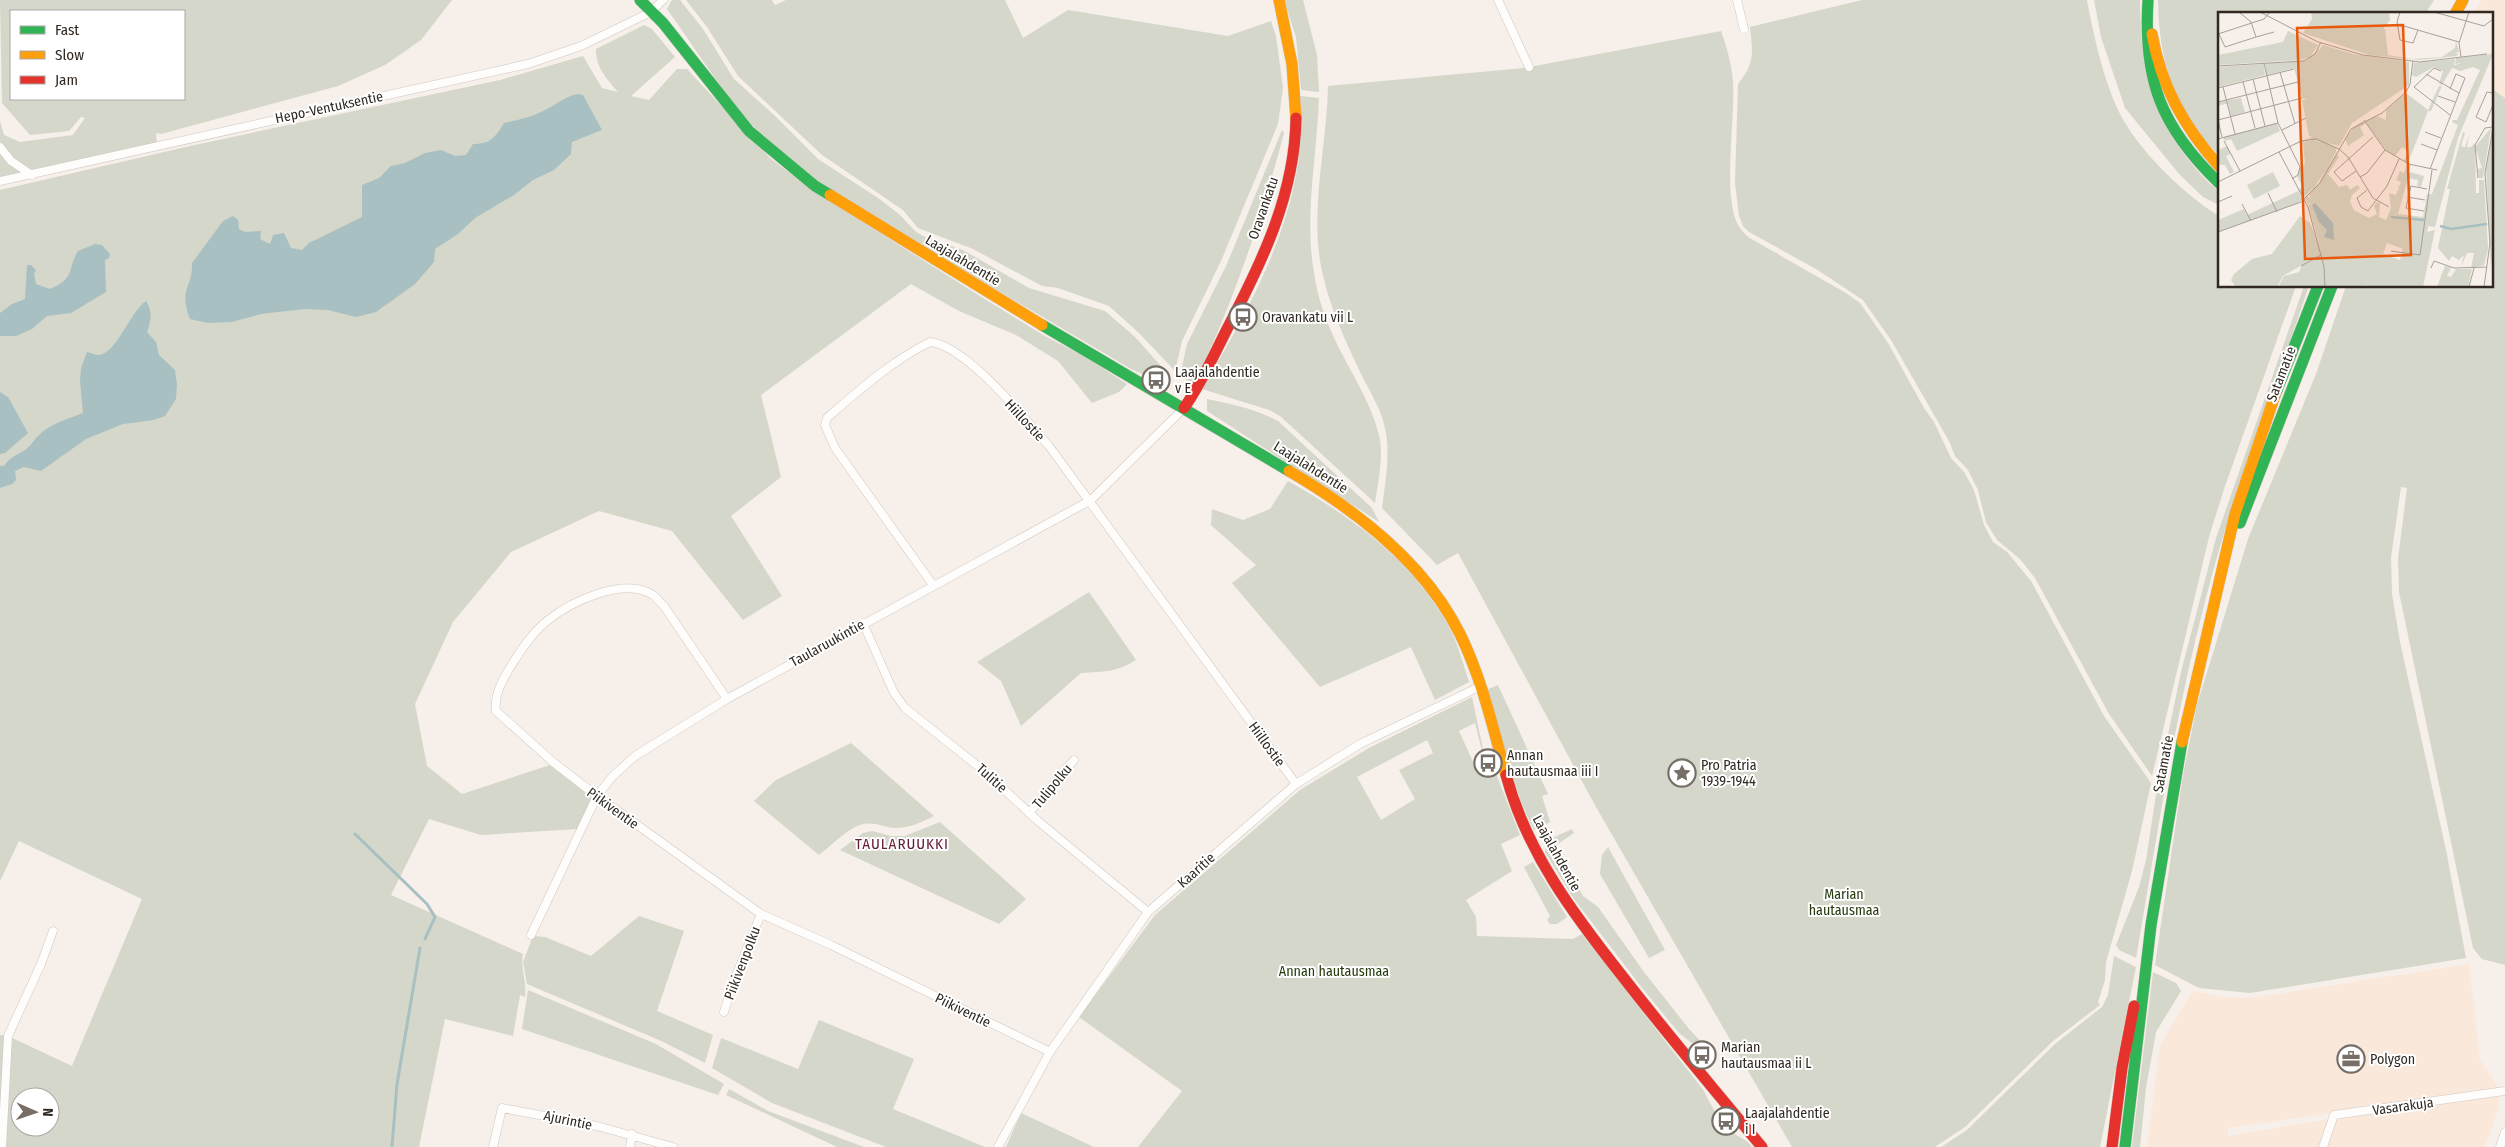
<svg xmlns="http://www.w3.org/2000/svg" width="2505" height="1147" font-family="'Fira Sans Condensed',sans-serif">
<rect width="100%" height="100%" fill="#f7efe9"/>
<path fill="#fae8db" d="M 2482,0 L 2505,0 L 2505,98 L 2491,88 L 2491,14 L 2474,14 Z
M 2469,964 L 2480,1060 L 2499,1089 L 2228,1128 L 2228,1136 L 2329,1119 L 2319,1147 L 2147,1147 L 2159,1051 L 2164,1038 L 2193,991 L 2221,997 L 2251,998 Z
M 2500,1095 L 2498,1109 L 2485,1147 L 2327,1147 L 2336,1119 Z"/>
<path fill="#d4d7c9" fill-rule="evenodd" d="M 0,0 L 452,0 L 421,40 L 385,65 L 338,86 L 161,134 L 156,133 L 157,146 L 0,181 L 0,121 L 4,135 L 20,142 L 73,135 L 85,118 L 81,117 L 69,131 L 30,135 L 2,103 ZM 11,11 L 184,11 L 184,99 L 11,99 Z
M 672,0 L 680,0 L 703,29 L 734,79 L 774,115 L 818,159 L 878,198 L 899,214 L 916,232 L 925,237 L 963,250 L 1029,288 L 1105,311 L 1135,337 L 1168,374 L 1147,376 L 1131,369 C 1057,325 981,282 907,237 C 864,211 820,186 781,153 C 734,113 703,59 667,9 Z
M 686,0 L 772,0 L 775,5 L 786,0 L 1005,0 L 1023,38 L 1068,10 L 1228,36 L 1271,21 L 1276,36 L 1283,88 L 1278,124 L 1221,261 L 1182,341 L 1175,371 L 1139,333 L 1109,306 L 1058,288 L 1042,286 L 973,249 L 918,228 L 903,210 L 822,155 L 738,76 L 707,27 Z
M 1284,0 L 1303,0 L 1317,55 L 1319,92 L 1301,90 L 1296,37 Z
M 1862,0 L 2087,0 C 2094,37 2102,75 2118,110 C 2136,148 2183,194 2219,216 L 2219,286 L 2296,286 L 2224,489 L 2209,537 L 2152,776 L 2109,714 L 2035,578 L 2020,559 L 1997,540 L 1986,522 L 1978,490 L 1968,470 L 1955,456 L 1949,441 L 1891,340 L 1863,300 L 1816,269 L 1749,232 L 1743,226 L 1739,216 L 1735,183 L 1738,84 C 1755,63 1753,53 1750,27 Z
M 2094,0 L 2140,0 C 2141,65 2146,105 2187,158 C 2197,170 2206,182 2219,191 L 2219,205 L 2203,197 L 2180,175 L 2125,108 L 2101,37 Z
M 2158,0 L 2434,0 L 2425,14 L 2219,14 L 2219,155 C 2174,111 2159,62 2158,0 Z
M 644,25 L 652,29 L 675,57 L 631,96 L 649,100 L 677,69 L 687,69 L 771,159 L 812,190 L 983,298 L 1043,335 L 1085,357 L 1127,384 L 1119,392 L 1092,403 L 1058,361 L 1016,335 L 959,311 L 911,284 L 761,395 L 781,477 L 731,516 L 782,596 L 743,620 L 672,531 L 599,511 L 511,552 L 453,622 L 415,704 L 427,766 L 462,794 L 550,765 L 592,798 L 577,829 L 481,835 L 429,819 L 391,895 L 523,954 C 520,968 527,981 525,997 L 520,995 L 513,1036 L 445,1019 L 419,1147 L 0,1147 L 0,1035 L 8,1036 L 72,1066 L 142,899 L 19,841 L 0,881 L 0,190 L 190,146 L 500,80 L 583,56 L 602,88 L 618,92 C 608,80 595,67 596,49 ZM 20,1097 L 50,1097 L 50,1127 L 20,1127 Z
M 1721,31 C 1727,48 1732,65 1733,83 C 1735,121 1724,182 1735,218 C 1737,225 1742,231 1748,237 L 1846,293 L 1860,303 L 1888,343 L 1924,408 L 1934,422 L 1951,458 L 1964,472 L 1974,490 L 1984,525 L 1993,542 L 2007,552 L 2031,581 L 2104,716 L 2151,783 L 2132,871 L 2106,962 L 2105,980 L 2098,1002 L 2100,1005 L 2053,1041 L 1965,1127 L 1935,1147 L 1792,1147 L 1596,807 L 1458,553 L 1437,565 L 1382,508 C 1385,484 1390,458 1386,433 C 1383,412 1370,392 1361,374 C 1345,340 1330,308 1322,271 C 1309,211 1327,146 1328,86 L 1524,68 Z
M 2491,88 L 2505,98 L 2505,965 L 2482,959 L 2473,948 L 2399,592 L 2398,559 L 2407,488 L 2401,487 L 2391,558 L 2392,594 L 2400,642 L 2446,850 L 2466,958 L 2250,993 L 2199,988 L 2155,965 L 2183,775 L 2197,705 L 2248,539 L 2316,374 L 2346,286 L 2491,286 Z
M 1300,96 L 1319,98 C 1317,156 1304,216 1314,273 C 1317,293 1323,313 1331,331 C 1346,366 1370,398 1379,435 C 1384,456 1378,482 1375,503 L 1280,416 L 1269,410 L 1202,389 C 1254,301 1310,202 1300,96 Z
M 1282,130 L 1284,133 C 1261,220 1233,304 1194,384 L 1180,376 L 1187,344 L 1227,264 Z
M 2304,286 L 2309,286 C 2274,389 2234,489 2207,594 C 2175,714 2157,836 2136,958 L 2119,950 L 2116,945 L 2139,887 L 2146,860 L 2157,788 L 2181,672 L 2216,538 Z
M 1207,399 C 1231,404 1256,409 1278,421 L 1372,508 L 1379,522 L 1207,411 Z
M 1288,481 C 1350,516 1406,556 1444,618 C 1456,637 1462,660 1469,682 L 1435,700 L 1411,647 L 1320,687 L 1232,583 L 1256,565 L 1211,525 L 1212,509 L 1243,520 L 1270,509 Z
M 1089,592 L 1136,660 C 1115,673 1105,671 1081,673 L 1021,726 L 1001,681 L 977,662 Z
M 1498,685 L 1548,794 L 1542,796 L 1550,822 L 1534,830 C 1512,786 1500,737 1486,690 Z
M 1472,697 L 1487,768 L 1493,766 L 1520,835 L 1501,844 L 1512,871 L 1466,900 L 1476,917 L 1477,936 L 1573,939 L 1582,934 L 1704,1091 C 1711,1106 1720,1122 1733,1133 C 1740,1138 1748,1140 1752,1147 L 1138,1147 L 1182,1091 L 1079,1017 L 1155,915 L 1300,790 L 1369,748 ZM 1475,723 L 1484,759 L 1474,764 L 1459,731 ZM 1427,740 L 1433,753 L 1399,770 L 1415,799 L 1381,820 L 1357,777 Z
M 851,743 L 934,816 C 922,822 908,829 893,828 C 881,826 873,821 860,825 C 846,830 831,846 819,855 L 754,801 L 776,780 Z
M 940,822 L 1026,899 L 999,924 L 840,850 L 863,833 L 872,831 L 891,836 L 905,836 Z
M 1572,829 L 1574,833 L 1555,846 L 1583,896 L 1598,907 L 1644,972 L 1689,1029 L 1705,1046 L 1715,1063 L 1712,1066 L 1702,1051 L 1679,1033 L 1643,989 L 1574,899 L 1545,852 L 1548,840 Z
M 1608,847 L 1665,950 L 1649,958 L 1600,874 L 1602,855 Z
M 1533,862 L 1567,917 L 1557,924 L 1550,924 L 1547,920 L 1550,916 L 1524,867 Z
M 639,916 L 684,931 L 657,1011 L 713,1035 L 705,1063 L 659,1040 L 527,984 L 523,962 L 533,936 L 545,937 L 591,956 Z
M 2114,956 L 2136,967 L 2100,1147 L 1941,1147 L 1967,1130 L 2055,1044 L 2102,1007 L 2108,995 Z
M 2153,972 L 2176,983 L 2181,991 L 2156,1032 L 2146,1088 L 2140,1147 L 2132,1147 Z
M 528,990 L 656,1044 L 724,1084 L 718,1095 L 522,1029 Z
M 819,1020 L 914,1059 L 893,1109 L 985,1147 L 886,1147 L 772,1103 L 712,1068 L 721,1038 L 798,1069 Z
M 729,1089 L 768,1111 L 864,1147 L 837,1147 L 726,1095 Z
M 1021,1113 L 1094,1147 L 1006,1147 Z"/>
<path fill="#a8c0c2" d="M 577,94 L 583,95 L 602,130 L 572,142 L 571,154 L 554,170 L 533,180 L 514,195 L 475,218 L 458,234 L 435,249 L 434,262 L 415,284 L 376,312 L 356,317 L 328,310 L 304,309 L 261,314 L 232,322 L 208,323 L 190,319 C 178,288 193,288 192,263 L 223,221 L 233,216 L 238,220 L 239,229 L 245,232 L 261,231 L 260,239 L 270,244 L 273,235 L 284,233 L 291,248 L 302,250 L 309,243 L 362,217 L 362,185 L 379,178 L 391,166 L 405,163 L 425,153 L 441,150 L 455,156 L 466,155 L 473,144 C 490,144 495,138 504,123 C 518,120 532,117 545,110 C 557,104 563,98 577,94 Z
M 95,244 L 102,245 L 110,254 L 109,258 L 105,260 L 106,292 L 71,313 L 47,316 L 32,329 L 16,336 L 0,336 L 0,313 L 12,304 L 25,299 L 27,265 L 31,265 L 36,270 L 34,274 L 36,284 L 50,289 C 76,278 67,269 78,251 Z
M 146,301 C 153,313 151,320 147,332 L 156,342 L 159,355 L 175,370 L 177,384 L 176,399 L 165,416 L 154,420 L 123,424 L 86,439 L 41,471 L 24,467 L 15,471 L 16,480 L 12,484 L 0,488 L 0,466 L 4,466 C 10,457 16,456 25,450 C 31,446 33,441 38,436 C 49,424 68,419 83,413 L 80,381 L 81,368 L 87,352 C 92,353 95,355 99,355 C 117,353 129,313 146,301 Z
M 0,392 L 8,397 L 28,433 L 5,453 L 0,454 Z"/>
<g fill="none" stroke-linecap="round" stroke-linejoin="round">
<path stroke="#a8c0c2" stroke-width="3" d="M 355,834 L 427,904 L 435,917 L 425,939
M 392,1147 L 397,1084 L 420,948"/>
<g stroke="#cfc7c1" stroke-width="9">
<path id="street" d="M 1498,0 L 1529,67
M 1737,0 L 1744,29
M 0,147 L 11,161 L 32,175
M 0,181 L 528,64 L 581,46 L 651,12 L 663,0
M 933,585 L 835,448 L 825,425 L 827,418 C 858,391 893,360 930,342 C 967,346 1024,418 1049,446 L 1296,784
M 863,623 L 894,693 L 905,708 L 984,771 L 1038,821 L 1148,912
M 727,699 L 664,606 C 660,603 657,598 653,595 C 624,576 570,602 547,621 C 532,633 521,650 511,666 C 502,681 494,694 496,711 L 553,762 L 597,796 L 761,914 L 831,945 L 1050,1052
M 1029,813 L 1074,760
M 531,935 L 597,796 L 612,777 L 635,756 L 727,699 L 1091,500 L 1184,408
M 724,1012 L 733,983 L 761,914
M 2,1147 L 8,1036 L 41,964 L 53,931
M 493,1147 L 502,1108 L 597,1126 L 673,1147
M 630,1147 L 632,1134
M 998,1147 L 1050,1052 L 1148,912 L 1296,784 L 1360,744 L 1481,686
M 2323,1147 L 2334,1115 L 2505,1091
M 2500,1147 L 2505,1132"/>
</g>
<g stroke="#cfc7c1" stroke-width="12">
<path id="fast" d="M 640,0 L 663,23 L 749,131 L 815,186 L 830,195
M 2148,0 C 2143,80 2161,127 2219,183
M 1042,325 L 1289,471
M 2275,395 L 2318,286
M 2240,523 L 2332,286
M 2125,1147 L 2151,925 L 2182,742"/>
</g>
<g stroke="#cfc7c1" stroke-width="12">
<path id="slow" d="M 1279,0 L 1292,64 L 1296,118
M 2455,14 L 2463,0
M 2152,34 C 2161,86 2184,127 2219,166
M 830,195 L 1042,325
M 1289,471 C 1356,510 1425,563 1460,634 C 1482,679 1493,728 1506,775
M 2182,742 L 2235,514 L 2275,395"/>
</g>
<g stroke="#cfc7c1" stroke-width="12">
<path id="jam" d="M 1184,408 C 1201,384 1213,357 1226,331 C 1261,264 1295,195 1296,118
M 1506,775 C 1527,853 1574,915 1623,977 C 1668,1035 1715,1091 1762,1147
M 2112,1147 L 2122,1068 L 2134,1006"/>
</g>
<use href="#street" stroke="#fefdfc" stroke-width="8"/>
<use href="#fast" stroke="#30b455" stroke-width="11"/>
<use href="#slow" stroke="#ff9f0a" stroke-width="11"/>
<use href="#jam" stroke="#e5322d" stroke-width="11"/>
</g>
<defs>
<g id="bus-ring" transform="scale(1.4375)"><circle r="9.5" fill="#fff" stroke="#766e67" stroke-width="1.5"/><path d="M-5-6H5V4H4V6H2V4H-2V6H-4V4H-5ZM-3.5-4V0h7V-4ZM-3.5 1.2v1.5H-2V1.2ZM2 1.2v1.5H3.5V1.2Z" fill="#766e67"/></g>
<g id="sight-ring" transform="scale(1.4375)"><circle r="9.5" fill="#fff" stroke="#766e67" stroke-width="1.5"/><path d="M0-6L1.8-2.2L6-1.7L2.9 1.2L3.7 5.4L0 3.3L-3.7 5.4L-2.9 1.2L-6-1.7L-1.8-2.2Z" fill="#766e67"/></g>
<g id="office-ring" transform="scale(1.4375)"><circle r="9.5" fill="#fff" stroke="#766e67" stroke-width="1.5"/><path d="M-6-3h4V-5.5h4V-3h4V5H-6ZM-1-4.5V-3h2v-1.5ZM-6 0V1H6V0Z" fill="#766e67"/></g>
</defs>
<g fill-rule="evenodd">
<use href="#bus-ring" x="1243" y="317"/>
<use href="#bus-ring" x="1156" y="380"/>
<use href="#bus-ring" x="1488" y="763"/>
<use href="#sight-ring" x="1682" y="773"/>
<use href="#bus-ring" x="1702" y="1055"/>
<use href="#office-ring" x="2351" y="1059"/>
<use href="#bus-ring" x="1726" y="1121"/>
</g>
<g text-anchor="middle" stroke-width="4" stroke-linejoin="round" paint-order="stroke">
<g font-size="14" fill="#312821" stroke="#fff">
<text transform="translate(329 107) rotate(-12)" y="5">Hepo-Ventuksentie</text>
<text transform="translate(1263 208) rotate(-71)" y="5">Oravankatu</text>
<text transform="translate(963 260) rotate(31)" y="5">Laajalahdentie</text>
<text transform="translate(2281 374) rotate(-69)" y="5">Satamatie</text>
<text transform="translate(1025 420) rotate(47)" y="5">Hiillostie</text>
<text transform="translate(1311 467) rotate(32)" y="5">Laajalahdentie</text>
<text transform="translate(827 643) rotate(-29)" y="5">Taularuukintie</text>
<text transform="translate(1267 744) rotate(54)" y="5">Hiillostie</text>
<text transform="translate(2163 764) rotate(-79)" y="5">Satamatie</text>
<text transform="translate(992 778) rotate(42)" y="5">Tulitie</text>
<text transform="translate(1052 786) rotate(-50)" y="5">Tulipolku</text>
<text transform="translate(613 808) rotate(36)" y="5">Piikiventie</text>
<text transform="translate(1557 853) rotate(61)" y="5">Laajalahdentie</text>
<text transform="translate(1196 870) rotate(-42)" y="5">Kaaritie</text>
<text transform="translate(742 963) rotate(-69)" y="5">Piikivenpolku</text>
<text transform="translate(963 1010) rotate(26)" y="5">Piikiventie</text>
<text transform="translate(2403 1106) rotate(-8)" y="5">Vasarakuja</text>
<text transform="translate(568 1120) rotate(12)" y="5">Ajurintie</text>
</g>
<g font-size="14" fill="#312821" stroke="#fff" text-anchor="start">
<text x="1262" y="322">Oravankatu vii L</text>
<text x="1175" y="377">Laajalahdentie<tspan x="1175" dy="16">v E</tspan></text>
<text x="1507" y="760">Annan<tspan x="1507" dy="16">hautausmaa iii I</tspan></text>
<text x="1701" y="770">Pro Patria<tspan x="1701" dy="16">1939-1944</tspan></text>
<text x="1721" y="1052">Marian<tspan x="1721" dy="16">hautausmaa ii L</tspan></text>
<text x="2370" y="1064">Polygon</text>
<text x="1745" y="1118">Laajalahdentie<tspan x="1745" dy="16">i I</tspan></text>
</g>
<g font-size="14" fill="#25390c" stroke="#fff">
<text x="1844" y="899">Marian<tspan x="1844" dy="16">hautausmaa</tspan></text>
<text x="1334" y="976">Annan hautausmaa</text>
</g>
<g font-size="15" letter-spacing="1" fill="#642036" stroke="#fff">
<text x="902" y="849">TAULARUUKKI</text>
</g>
</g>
<g transform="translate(2218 12)">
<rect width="275" height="275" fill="#f7efe9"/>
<path d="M 93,0 L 171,0 L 172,8 L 165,17 L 167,17 L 170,43 L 195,47 L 224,45 L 237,36 L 238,29 L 241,40 L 237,41 L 241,42 L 238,44 L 202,48 L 151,43 L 85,21 L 94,7 ZM 70,19 L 100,33 L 92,45 L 83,48 L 0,53 L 0,43 L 65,30 ZM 105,33 L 135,42 L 191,50 L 191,73 L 134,111 L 121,134 L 93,127 L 72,134 L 94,125 L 91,124 L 84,88 L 89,87 L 84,86 L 76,56 L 49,63 L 47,51 L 88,49 L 102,36 L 91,51 ZM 275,42 L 240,126 L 217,215 L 210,214 L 209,220 L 217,218 L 205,275 L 149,275 L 148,272 L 147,275 L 60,275 L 66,264 L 81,260 L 84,253 L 65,264 L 59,275 L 18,275 L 13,268 L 16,262 L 34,247 L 54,242 L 82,204 L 92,211 L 101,232 L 90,193 L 93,191 L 90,192 L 87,187 L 90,184 L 94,188 L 91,183 L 119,142 L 121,145 L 110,162 L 121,175 L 129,173 L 132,178 L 139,173 L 142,176 L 134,183 L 132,190 L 136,198 L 151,206 L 159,202 L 156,194 L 159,190 L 162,191 L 161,205 L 168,208 L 173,196 L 171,181 L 178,183 L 180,178 L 183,179 L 180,177 L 183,170 L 178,168 L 182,159 L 186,161 L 190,152 L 193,153 L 189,165 L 195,154 L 192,160 L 206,164 L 203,175 L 199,174 L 200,168 L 190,166 L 180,202 L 205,205 L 209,182 L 214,182 L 240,113 L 234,110 L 235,108 L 239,108 L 262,58 L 255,55 L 242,59 L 234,56 L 224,73 L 221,72 L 225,59 L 216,55 L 198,65 L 194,63 L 196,51 L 237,47 L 236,53 L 229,53 L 237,53 L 244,51 L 237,52 L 238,46 ZM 169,231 L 185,237 L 182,248 L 165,242 ZM 46,52 L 47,63 L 0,75 L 0,55 ZM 221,74 L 224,74 L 213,99 L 210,99 L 190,151 L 186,149 L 190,139 L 184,135 L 177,144 L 168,138 L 147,109 L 159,104 L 168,108 L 168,98 L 188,81 L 210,98 ZM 23,86 L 27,100 L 13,104 L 10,91 L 0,94 L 0,90 ZM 145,109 L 147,112 L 142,115 L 146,123 L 130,134 L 127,127 L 136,115 ZM 59,111 L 62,119 L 19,139 L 13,127 L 7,129 L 5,125 ZM 273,116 L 265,166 L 261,166 L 260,157 L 264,156 L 257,135 ZM 275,119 L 275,232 L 273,256 L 268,154 ZM 245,120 L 247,121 L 243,134 L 247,135 L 251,123 L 249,135 L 253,135 L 257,131 L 258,181 L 261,181 L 261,168 L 266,168 L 270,237 L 266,253 L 253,256 L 256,241 L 249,241 L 243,255 L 246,243 L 241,248 L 234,244 L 231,249 L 220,236 L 232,177 L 229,177 ZM 95,128 L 110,132 L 118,136 L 118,140 L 101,171 L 86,185 L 80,178 L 85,175 L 79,164 L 82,155 L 87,152 L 85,130 ZM 9,134 L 13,142 L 8,144 L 16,160 L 12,162 L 7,153 L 0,153 L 0,138 ZM 55,160 L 62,174 L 36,187 L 29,173 ZM 80,179 L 85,187 L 78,192 L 0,220 L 0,208 L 26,197 L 29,203 ZM 227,254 L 233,256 L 229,264 L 233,265 L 238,257 L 254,257 L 250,275 L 219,275 Z" fill="#d4d7c9" fill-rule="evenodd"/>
<path d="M 97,191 L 115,211 L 116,228 L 106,225 L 109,218 L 101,210 L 94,193 Z" fill="#a8c0c2"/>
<path fill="none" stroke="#a8c0c2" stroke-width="2.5" d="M 173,205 L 206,208M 222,214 L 233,217 L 269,212"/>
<path fill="none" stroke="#a89f99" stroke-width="1" d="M 42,0 L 100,30 L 145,43 L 202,50 L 269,42M 182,0 L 179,10 L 182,28 L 195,31 L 200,18M 216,0 L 266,14 L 275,7M 179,12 L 241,30M 0,20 L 7,35 L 38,25 L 33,10 L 21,0M 0,22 L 46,7 L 52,0M 38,25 L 56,20M 243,45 L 241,31 L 251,0M 46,51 L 60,111 L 82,155 L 80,163 L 74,167M 0,54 L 86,49 L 97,42 L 103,30M 223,59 L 216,56 L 196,75 L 232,103M 62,60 L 77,112M 208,62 L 241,81M 35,67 L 47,114M 25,70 L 37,116M 5,75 L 17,122M 0,76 L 76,57M 275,81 L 269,80 L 258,105 L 268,110 L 275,93M 220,84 L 237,90M 0,90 L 80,70M 146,108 L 167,138 L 191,152 L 219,158M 64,118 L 88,106M 207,120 L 223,126M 4,125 L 0,108 L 84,86M 0,127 L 60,111M 6,129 L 22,159M 203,132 L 219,138M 61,140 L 90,195 L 106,255 L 107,275M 212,157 L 247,66 L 238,62 L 232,77M 138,159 L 124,169 L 116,160 L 155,125M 142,165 L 149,161 L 167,138M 260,166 L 257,133 L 267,116 L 274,115M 0,170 L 83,129 L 98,127 L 121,137 L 130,145 L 155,186 L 171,195M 149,178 L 139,186 L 143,195 L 150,199 L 169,174 L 181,147M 50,181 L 59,200M 189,185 L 207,188M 0,190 L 14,184M 24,192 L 33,209M 206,199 L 188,196 L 193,174 L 209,177M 0,220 L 83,190 L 102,171 L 133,117 L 164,101 L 188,80 L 192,72 L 195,49M 173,239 L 202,243 L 214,158M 83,254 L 103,243M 213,256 L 216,249 L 236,256 L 269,255M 251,275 L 256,256M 266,275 L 272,231 L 267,161 L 275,116"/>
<path fill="#e8590c" fill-opacity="0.15" stroke="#e8590c" stroke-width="2.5" d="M 185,13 L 193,243 L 87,247 L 79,16 Z"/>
<rect width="275" height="275" fill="none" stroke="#312821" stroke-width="2.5"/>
</g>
<rect x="10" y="10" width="175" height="90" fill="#ffffff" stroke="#ada9a6"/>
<rect x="20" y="26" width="25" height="8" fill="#30b455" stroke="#ada9a6"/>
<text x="55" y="35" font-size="15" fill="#312821">Fast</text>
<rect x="20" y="51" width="25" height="8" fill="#ff9f0a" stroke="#ada9a6"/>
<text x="55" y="60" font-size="15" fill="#312821">Slow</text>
<rect x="20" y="76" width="25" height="8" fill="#e5322d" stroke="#ada9a6"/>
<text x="55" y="85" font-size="15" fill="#312821">Jam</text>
<g transform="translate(35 1112) rotate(92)"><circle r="24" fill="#ffffff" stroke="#ada9a6"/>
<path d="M0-4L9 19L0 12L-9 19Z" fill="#766e67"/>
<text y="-8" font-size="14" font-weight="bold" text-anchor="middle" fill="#312821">N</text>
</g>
</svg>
